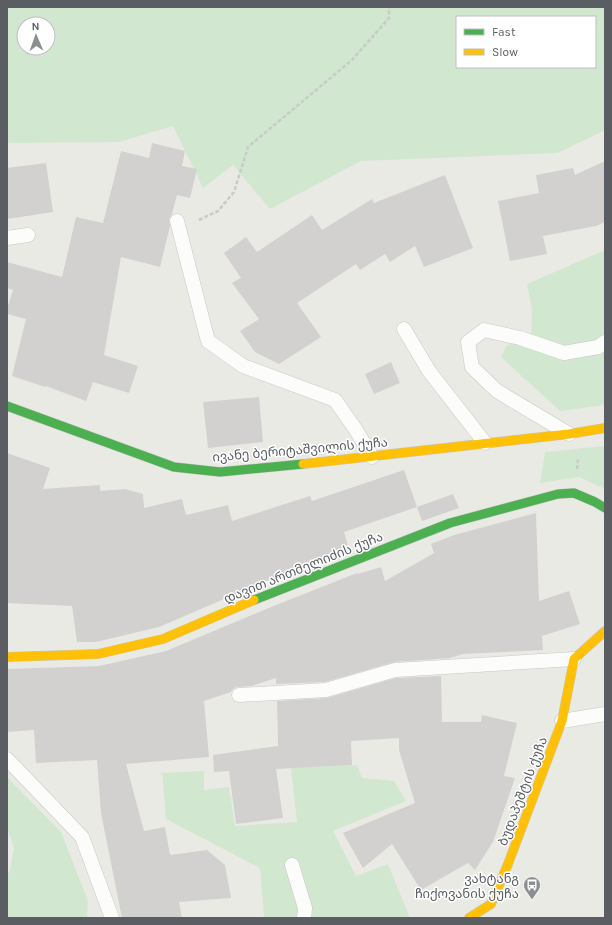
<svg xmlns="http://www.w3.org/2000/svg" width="612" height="925" font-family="Karla,'Noto Sans Georgian',sans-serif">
<rect width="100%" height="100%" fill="#eaeae5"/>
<path fill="#d2e7d0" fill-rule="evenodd" d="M 7,7 L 605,7 L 605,130 L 558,153 L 361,161 L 270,209 L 233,165 L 203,188 L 173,126 L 119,142 L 7,143 ZM 457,17 L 595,17 L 595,67 L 457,67 ZM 24,24 L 48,24 L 48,48 L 24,48 Z
M 605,250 L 605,405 L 560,411 L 501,357 L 507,345 L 531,340 L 532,310 L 527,284 Z
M 605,446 L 605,489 L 579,477 L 540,483 L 545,452 Z
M 357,765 L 362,778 L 394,781 L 406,801 L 333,831 L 356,876 L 388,864 L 410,918 L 264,918 L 260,868 L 166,819 L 162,773 L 204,771 L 204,790 L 229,787 L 235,826 L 297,822 L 291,768 Z
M 7,777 L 61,832 L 88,901 L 87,918 L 7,918 L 7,876 L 10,870 L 14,848 L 7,828 Z"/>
<path fill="#d2d1cf" d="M 152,143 L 185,151 L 182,166 L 197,169 L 190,198 L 177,195 L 172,214 L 169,219 L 170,226 L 160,267 L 121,257 L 104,355 L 138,366 L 129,393 L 93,382 L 86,401 L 46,386 L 45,387 L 12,376 L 26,319 L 7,314 L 7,309 L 13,290 L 7,288 L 7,262 L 62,277 L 76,217 L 103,223 L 121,151 L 149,158 Z
M 605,161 L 605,222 L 596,226 L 543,236 L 547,254 L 510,261 L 498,201 L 539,193 L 536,175 L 573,168 L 575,175 Z
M 46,163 L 53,212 L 7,219 L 7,168 Z
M 445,175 L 473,248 L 424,267 L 415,246 L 390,262 L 385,254 L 360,270 L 356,264 L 297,303 L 321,337 L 279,364 L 255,352 L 240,331 L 259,319 L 232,283 L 241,278 L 224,253 L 246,237 L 257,252 L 312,215 L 322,230 L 372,199 L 374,203 Z
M 391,362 L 400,383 L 374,394 L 365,374 Z
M 259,397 L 263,442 L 208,448 L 203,402 Z
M 7,453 L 50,468 L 43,489 L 100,485 L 100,491 L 125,489 L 143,494 L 144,508 L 182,499 L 186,515 L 228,505 L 232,521 L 310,496 L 312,501 L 404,470 L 417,507 L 344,532 L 349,549 L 266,581 L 159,627 L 96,642 L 77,642 L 72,606 L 7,603 Z
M 453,494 L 459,508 L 422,521 L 417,507 Z
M 536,513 L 539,601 L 569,591 L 580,624 L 542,636 L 543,650 L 463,654 L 450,658 L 394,662 L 325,682 L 276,684 L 276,678 L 252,686 L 238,687 L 234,688 L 231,692 L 204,701 L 209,757 L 126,764 L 144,831 L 165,827 L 170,855 L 207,850 L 225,865 L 231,898 L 179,902 L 182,918 L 122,918 L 101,813 L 97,760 L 36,763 L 34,730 L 7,732 L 7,669 L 99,666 L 166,651 L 276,605 L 357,573 L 358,574 L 381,567 L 385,581 L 434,553 L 431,544 L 454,535 Z
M 441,676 L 442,722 L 481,722 L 482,715 L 517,723 L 504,776 L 515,778 L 493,842 L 475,870 L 468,863 L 421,890 L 392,844 L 363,868 L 343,833 L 415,803 L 399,750 L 399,738 L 351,741 L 352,765 L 276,769 L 283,818 L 236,824 L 229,771 L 214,772 L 213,755 L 278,746 L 277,701 L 327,698 L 396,678 Z"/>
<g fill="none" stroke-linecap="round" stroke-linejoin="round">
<g stroke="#c7c7c7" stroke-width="15">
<path id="lane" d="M 177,221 L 208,341 L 243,366 L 335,400 L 356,430 L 372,457
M 7,238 L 28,235
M 404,329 L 429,371 L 485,443
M 569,434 L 497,391 L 472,367 L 468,342 L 484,330 L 520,338 L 564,353 L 598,347 L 605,342
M 239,695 L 326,690 L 395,670 L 574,659
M 562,721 L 605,714
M 7,759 L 82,837 L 112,918
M 292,865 L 305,908 L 304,918"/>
</g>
<g stroke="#c7c8c8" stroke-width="10">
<path id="fast" d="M 7,406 L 174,467 L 220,472 L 303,464
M 254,600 L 450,523 L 558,494 L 574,493 L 595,502 L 605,508"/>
</g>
<g stroke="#c7c8c8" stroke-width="10">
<path id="slow" d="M 303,464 L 569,434 L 605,428
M 7,657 L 98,654 L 163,639 L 254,600
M 469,918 L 491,904 L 508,864 L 562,721 L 574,659 L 605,631"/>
</g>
<path stroke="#c7ccc9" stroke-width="2.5" stroke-dasharray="4 2" stroke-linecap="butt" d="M 199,220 L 218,211 L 234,192 L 248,147 L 352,60 L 389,18 L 389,7
M 577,469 L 578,458"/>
<use href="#lane" stroke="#fcfcfb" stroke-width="14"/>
<use href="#fast" stroke="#4caf50" stroke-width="9"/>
<use href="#slow" stroke="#ffc107" stroke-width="9"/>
</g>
<defs>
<g id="bus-pin" transform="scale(0.9)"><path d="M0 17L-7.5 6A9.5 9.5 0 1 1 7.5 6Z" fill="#8c8f90" stroke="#fff"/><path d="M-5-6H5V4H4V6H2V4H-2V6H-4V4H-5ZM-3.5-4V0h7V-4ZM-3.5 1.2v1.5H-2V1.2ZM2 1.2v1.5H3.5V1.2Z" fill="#fff"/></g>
</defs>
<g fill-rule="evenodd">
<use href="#bus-pin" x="532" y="885"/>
</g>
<g text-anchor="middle" stroke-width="3" stroke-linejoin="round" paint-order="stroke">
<g font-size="13" fill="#5a5e63" stroke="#fff">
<text transform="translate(300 449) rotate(-5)" y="5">ივანე ბერიტაშვილის ქუჩა</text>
<text transform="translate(303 567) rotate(-22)" y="5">დავით ართმელიძის ქუჩა</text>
<text transform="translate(522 791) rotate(-69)" y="5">ბუდაპეშტის ქუჩა</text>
</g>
<g font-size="13" fill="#5a5e63" stroke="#fff" text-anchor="end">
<text x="519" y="883">ვახტანგ<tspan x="519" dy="15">ჩიქოვანის ქუჩა</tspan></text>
</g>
</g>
<rect width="612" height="925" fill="none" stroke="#5a5e63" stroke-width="16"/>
<rect x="456" y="16" width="140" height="52" fill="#ffffff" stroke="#bdbfc1"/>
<rect x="464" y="29" width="20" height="6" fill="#4caf50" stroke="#bdbfc1"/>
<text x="492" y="36" font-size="12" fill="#5a5e63">Fast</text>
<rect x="464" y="49" width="20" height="6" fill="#ffc107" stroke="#bdbfc1"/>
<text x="492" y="56" font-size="12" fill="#5a5e63">Slow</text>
<g transform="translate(36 36) rotate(358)"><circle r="19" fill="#ffffff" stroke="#bdbfc1"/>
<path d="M0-3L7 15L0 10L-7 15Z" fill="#8c8f90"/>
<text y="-6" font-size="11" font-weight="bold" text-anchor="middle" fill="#5a5e63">N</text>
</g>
</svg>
